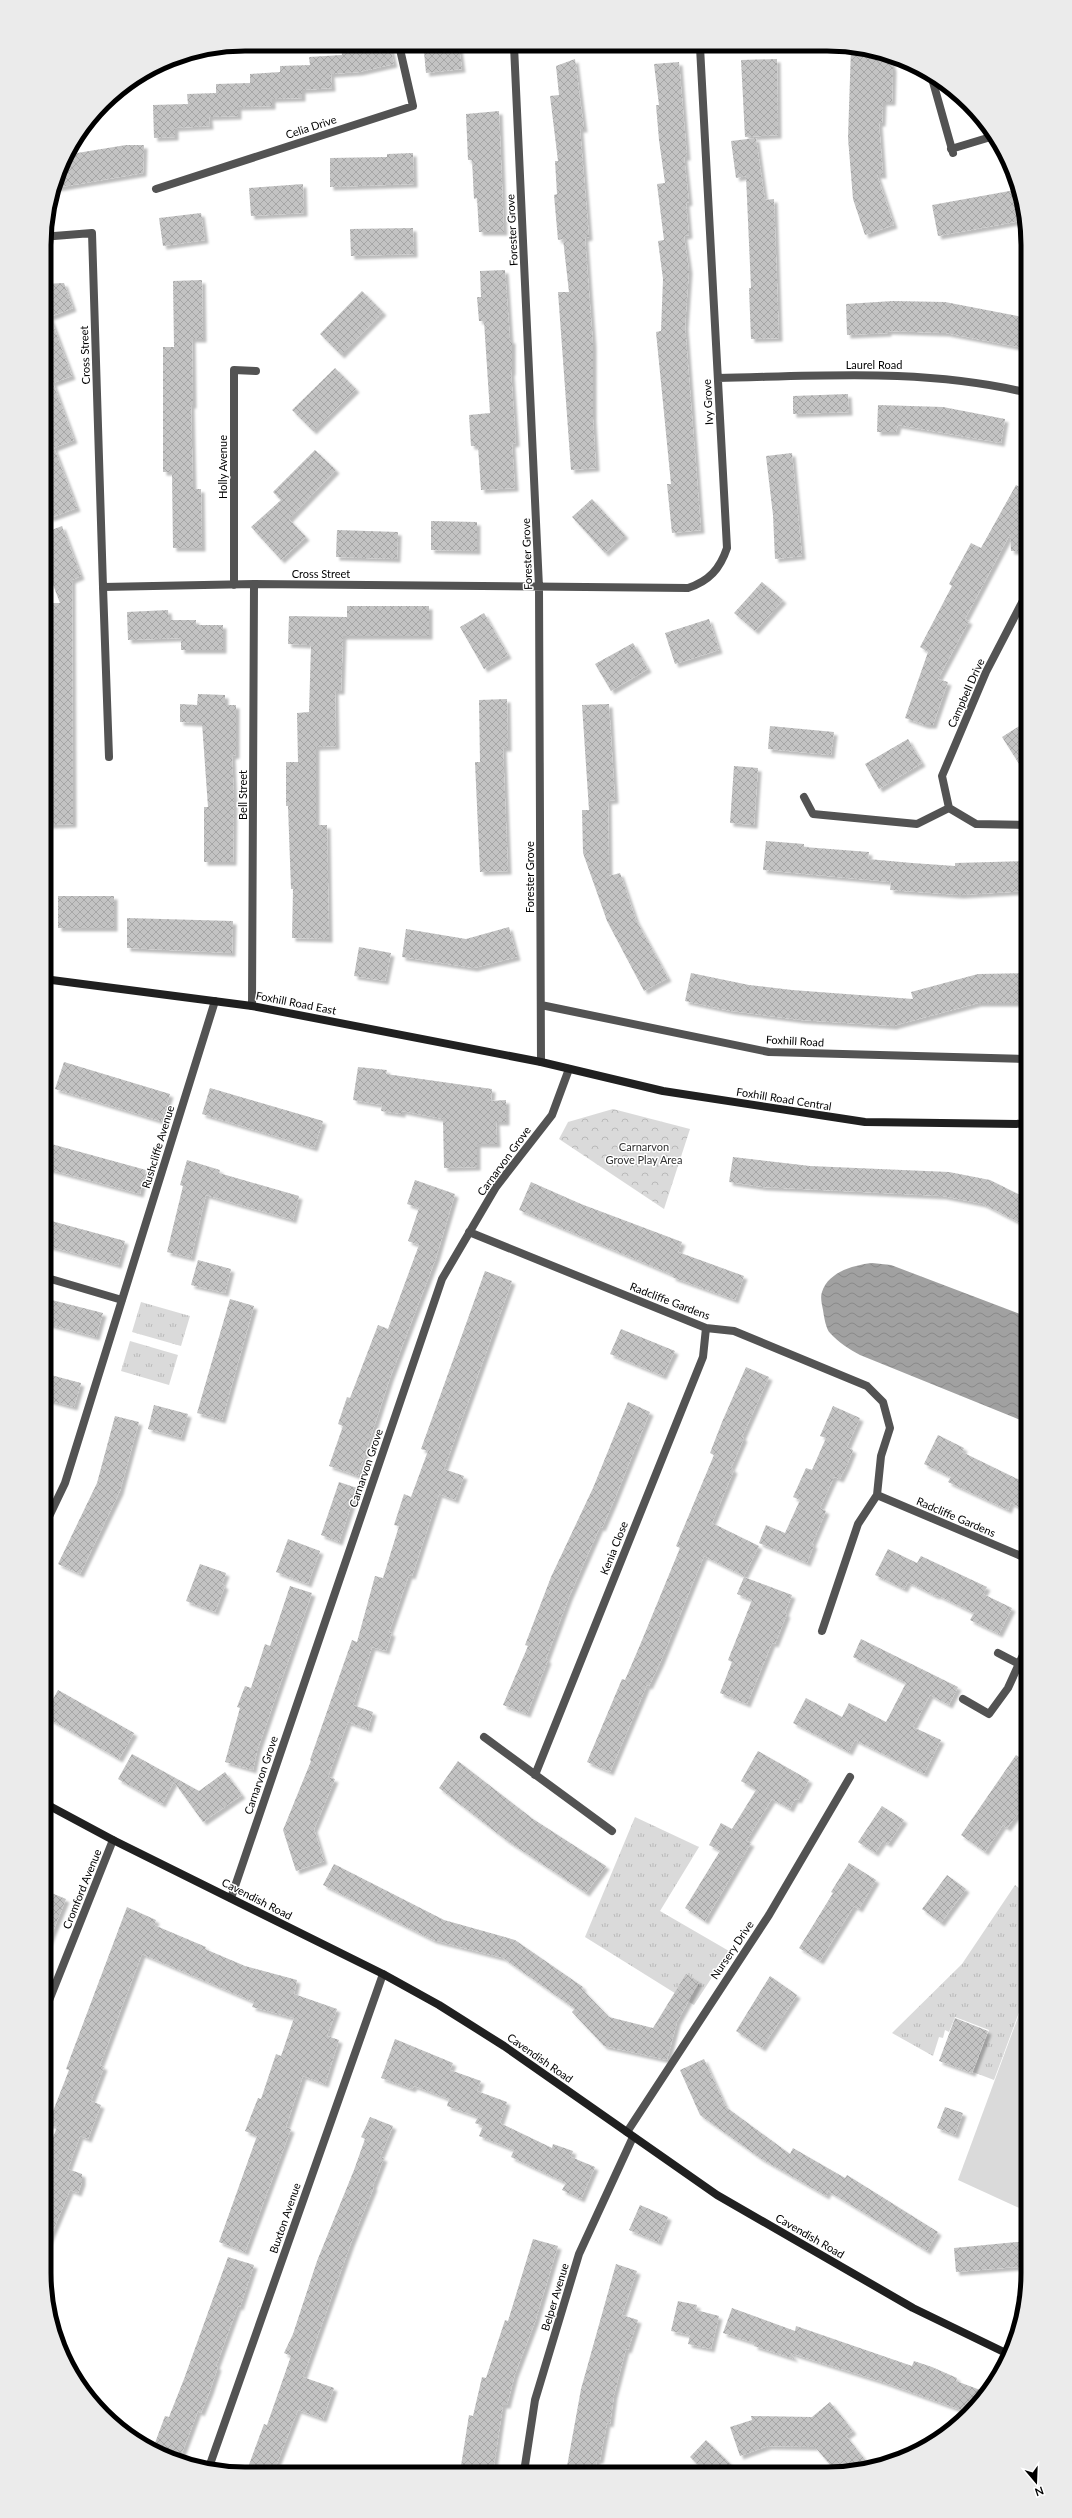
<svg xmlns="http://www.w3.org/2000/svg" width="1072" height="2518" font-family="Lato,sans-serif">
<defs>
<pattern id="grass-tufts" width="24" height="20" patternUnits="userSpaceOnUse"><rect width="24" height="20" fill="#dadada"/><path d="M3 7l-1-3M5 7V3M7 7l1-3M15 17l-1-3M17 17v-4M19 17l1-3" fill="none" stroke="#b9b9b9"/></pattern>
<pattern id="forest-crowns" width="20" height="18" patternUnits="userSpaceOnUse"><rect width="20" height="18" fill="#dadada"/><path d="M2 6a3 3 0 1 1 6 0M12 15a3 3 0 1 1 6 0" fill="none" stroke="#b9b9b9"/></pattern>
<pattern id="water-waves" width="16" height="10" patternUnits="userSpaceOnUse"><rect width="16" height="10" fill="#a1a1a1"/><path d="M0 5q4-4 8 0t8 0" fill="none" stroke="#898989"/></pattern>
<pattern id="building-cross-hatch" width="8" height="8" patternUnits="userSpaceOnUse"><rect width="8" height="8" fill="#c3c3c3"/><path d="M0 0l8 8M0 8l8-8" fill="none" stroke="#a6a6a6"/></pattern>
<filter id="shadow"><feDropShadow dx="3.5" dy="3.5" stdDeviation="1" flood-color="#0004"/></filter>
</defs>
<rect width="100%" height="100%" fill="#fff"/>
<path fill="url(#grass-tufts)" d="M 141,1302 L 190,1316 L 181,1346 L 132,1332 Z
M 130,1341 L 178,1355 L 169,1385 L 121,1371 Z
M 635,1817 L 699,1847 L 660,1911 L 729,1951 L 694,2005 L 585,1937 Z
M 1015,1885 L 1028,1895 L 1028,1988 L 994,2080 L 973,2072 L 989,2030 L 955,2017 L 949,2032 L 945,2030 L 943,2038 L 939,2037 L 933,2056 L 892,2033 L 962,1964 Z"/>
<path fill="url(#forest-crowns)" d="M 613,1109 L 690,1129 L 664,1209 L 559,1139 L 568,1122 Z"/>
<path fill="#dadada" d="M 1028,1990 L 1028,2212 L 958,2180 Z"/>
<path fill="url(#water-waves)" d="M 872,1263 L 891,1265 L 1028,1317 L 1028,1423 L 860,1355 C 849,1349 839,1343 830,1333 C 826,1329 824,1317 823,1310 C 822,1305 820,1297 822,1292 C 828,1272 854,1265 872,1263 Z"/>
<path fill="url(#building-cross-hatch)" filter="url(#shadow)" d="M 341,45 L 390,45 L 394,64 L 359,72 L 331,74 L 332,88 L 302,90 L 302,98 L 272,99 L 272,106 L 238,107 L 238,116 L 209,117 L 210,126 L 175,128 L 175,137 L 154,138 L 153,105 L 188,104 L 187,94 L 216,93 L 216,84 L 250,83 L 250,74 L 280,72 L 280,66 L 310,65 L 309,57 L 342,55 Z
M 459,47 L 462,69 L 426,73 L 424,52 Z
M 851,48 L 866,48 L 889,56 L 893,68 L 892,102 L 883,102 L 882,123 L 879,123 L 883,175 L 877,175 L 894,225 L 865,235 L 853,199 L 848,138 Z
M 575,59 L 584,129 L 580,129 L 589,237 L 585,238 L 593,344 L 593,419 L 596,468 L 571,470 L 558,292 L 569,292 L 563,239 L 558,240 L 554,195 L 557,194 L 555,161 L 558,161 L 550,96 L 559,95 L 556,66 Z
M 777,59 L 778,135 L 745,137 L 741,60 Z
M 679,62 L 687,157 L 684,157 L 689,202 L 686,203 L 689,235 L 684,236 L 689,270 L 685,326 L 701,530 L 672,533 L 667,484 L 671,484 L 656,332 L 661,331 L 663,279 L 658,241 L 664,240 L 657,184 L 665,183 L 659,140 L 656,105 L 659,105 L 654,64 Z
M 499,111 L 504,232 L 479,232 L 477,198 L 474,199 L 472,160 L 468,160 L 466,114 Z
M 756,138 L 765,200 L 774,199 L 779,338 L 751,339 L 749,288 L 751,288 L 746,176 L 736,178 L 731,141 Z
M 126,145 L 144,145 L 143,173 L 56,188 L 65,155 Z
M 413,153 L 414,184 L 330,187 L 330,158 L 387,157 L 387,154 Z
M 303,184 L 304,213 L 251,216 L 249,188 Z
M 1015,190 L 1021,221 L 938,236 L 932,205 Z
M 201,213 L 205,240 L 163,246 L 159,218 Z
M 413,228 L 414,254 L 351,256 L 350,229 Z
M 505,270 L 510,340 L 512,340 L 512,372 L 511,372 L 516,443 L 512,444 L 515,488 L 481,490 L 478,446 L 471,446 L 469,415 L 490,413 L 484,321 L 479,321 L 477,297 L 481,297 L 480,271 Z
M 202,280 L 203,339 L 192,339 L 193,405 L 191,405 L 193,489 L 201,489 L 202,548 L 173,548 L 172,472 L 163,472 L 163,347 L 174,347 L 173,281 Z
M 64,283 L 73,308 L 50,317 L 72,376 L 53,383 L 74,440 L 54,448 L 77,508 L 50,518 L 44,503 L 44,284 Z
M 362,291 L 383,312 L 341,355 L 320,334 Z
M 893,301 L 945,302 L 1028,318 L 1028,349 L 946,333 L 888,331 L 888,333 L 847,335 L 846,304 Z
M 335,368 L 356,389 L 313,431 L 292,410 Z
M 848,394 L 849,412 L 793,414 L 793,396 Z
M 878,405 L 943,407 L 1005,419 L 1001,443 L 898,425 L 896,432 L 877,432 Z
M 315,450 L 336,470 L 289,519 L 306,537 L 281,560 L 251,527 L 281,500 L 273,492 Z
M 792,453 L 802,556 L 775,559 L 773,515 L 766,456 Z
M 1016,485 L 1028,491 L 1028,551 L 1011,551 L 1010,534 L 965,619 L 969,621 L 938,679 L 948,682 L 933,725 L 925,725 L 905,718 L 928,652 L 920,647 L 952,586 L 949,584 L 971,543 L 981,548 Z
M 592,499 L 625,535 L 605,553 L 572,517 Z
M 431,521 L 477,522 L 477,551 L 431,550 Z
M 62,526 L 81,576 L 72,580 L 73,824 L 49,825 L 47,775 L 50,775 L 49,721 L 50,721 L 48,603 L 60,603 L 44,561 L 44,533 Z
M 337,530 L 398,532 L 397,559 L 336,557 Z
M 762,582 L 783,600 L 755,631 L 734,613 Z
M 347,606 L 429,606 L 429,636 L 343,636 L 341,691 L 335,691 L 336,746 L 316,747 L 316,825 L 327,825 L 329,939 L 292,938 L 293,889 L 291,889 L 288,806 L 286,806 L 286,762 L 298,762 L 297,713 L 309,712 L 311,645 L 288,644 L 289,616 L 347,617 Z
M 168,610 L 169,620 L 196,620 L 196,625 L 223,625 L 223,650 L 181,650 L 181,638 L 128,640 L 127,612 Z
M 484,613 L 508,655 L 484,669 L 460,627 Z
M 709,619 L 719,650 L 675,664 L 665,633 Z
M 633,643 L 648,669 L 611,691 L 595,664 Z
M 198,694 L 225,695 L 225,705 L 236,705 L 236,755 L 232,756 L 234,799 L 233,862 L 204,862 L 204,807 L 208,807 L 202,723 L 180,722 L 180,704 L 197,705 Z
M 507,699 L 508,748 L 503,748 L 508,871 L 480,872 L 475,762 L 480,762 L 479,700 Z
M 609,704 L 615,800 L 608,801 L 609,876 L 620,873 L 636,920 L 668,978 L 644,991 L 607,921 L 583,853 L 582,810 L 589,810 L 582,705 Z
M 1021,725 L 1028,736 L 1028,778 L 1002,737 Z
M 770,726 L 834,732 L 831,755 L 768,749 Z
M 908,739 L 922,763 L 879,789 L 865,764 Z
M 734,766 L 758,768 L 754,825 L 730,823 Z
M 766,841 L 804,844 L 804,847 L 869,852 L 868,859 L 912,863 L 955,866 L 955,863 L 1028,861 L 1028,891 L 960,895 L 890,890 L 891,882 L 763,870 Z
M 58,896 L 114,896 L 114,928 L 58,928 Z
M 127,918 L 233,921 L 232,953 L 127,948 Z
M 509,927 L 517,957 L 474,968 L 402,957 L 406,929 L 466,939 Z
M 359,947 L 391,953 L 385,981 L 354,976 Z
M 691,973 L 749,985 L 792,990 L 913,999 L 911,992 L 978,974 L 1027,973 L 1027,1003 L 978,1003 L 893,1026 L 801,1020 L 731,1011 L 685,1001 Z
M 64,1062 L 170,1094 L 161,1121 L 55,1089 Z
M 358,1067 L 387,1070 L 386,1074 L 492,1089 L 491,1101 L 506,1100 L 506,1122 L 496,1122 L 497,1144 L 477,1144 L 477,1167 L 444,1168 L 443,1119 L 402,1111 L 402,1114 L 381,1111 L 382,1105 L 353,1100 Z
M 210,1088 L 323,1121 L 314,1148 L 202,1114 Z
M 44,1142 L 146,1170 L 140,1194 L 44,1168 Z
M 733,1157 L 810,1166 L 949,1172 L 990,1180 L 1028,1199 L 1028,1227 L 983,1204 L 943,1196 L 763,1187 L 729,1182 Z
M 187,1160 L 220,1170 L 219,1173 L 299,1196 L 293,1220 L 206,1195 L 191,1258 L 167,1252 L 183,1186 L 180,1185 Z
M 415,1180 L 455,1194 L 436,1258 L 390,1378 L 358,1476 L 329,1466 L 343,1426 L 338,1424 L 347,1397 L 350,1398 L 378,1325 L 388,1329 L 419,1245 L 408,1241 L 419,1208 L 407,1204 Z
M 531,1182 L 581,1204 L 682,1242 L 678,1252 L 744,1276 L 735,1300 L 672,1277 L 673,1275 L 635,1259 L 519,1210 Z
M 44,1219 L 125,1241 L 118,1265 L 44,1245 Z
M 198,1260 L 231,1269 L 225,1293 L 191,1285 Z
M 485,1271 L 512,1281 L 444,1469 L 464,1476 L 455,1500 L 439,1494 L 412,1576 L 409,1575 L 389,1632 L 392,1633 L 386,1651 L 372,1647 L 353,1705 L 373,1712 L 368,1729 L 348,1722 L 328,1777 L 335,1779 L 314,1829 L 324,1861 L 296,1871 L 283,1830 L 311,1761 L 310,1760 L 352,1640 L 357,1642 L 375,1576 L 383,1578 L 399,1526 L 394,1525 L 404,1494 L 411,1497 L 428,1451 L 421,1449 Z
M 44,1298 L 103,1313 L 96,1337 L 44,1323 Z
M 230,1299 L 254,1306 L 222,1420 L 197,1413 Z
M 621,1329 L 675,1351 L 663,1376 L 610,1354 Z
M 746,1367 L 769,1377 L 742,1437 L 744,1438 L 731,1468 L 734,1470 L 712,1523 L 759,1546 L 744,1576 L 704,1556 L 661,1661 L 649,1686 L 647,1685 L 610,1772 L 587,1762 L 622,1679 L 625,1680 L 640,1645 L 680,1548 L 676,1546 L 714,1455 L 710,1453 L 722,1422 Z
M 47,1374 L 81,1383 L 74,1407 L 44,1399 Z
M 628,1402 L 650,1412 L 613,1503 L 602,1528 L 600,1527 L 569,1597 L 546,1659 L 548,1660 L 527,1714 L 503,1705 L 528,1646 L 525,1645 L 551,1577 L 593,1488 Z
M 154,1405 L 188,1414 L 181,1438 L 148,1429 Z
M 833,1406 L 860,1418 L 847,1447 L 853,1450 L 847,1465 L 840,1479 L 834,1477 L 820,1508 L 826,1511 L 812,1544 L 814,1545 L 807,1563 L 759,1543 L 766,1525 L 785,1533 L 800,1500 L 793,1497 L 806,1468 L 812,1470 L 826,1438 L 820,1436 Z
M 115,1416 L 139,1422 L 120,1491 L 80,1574 L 58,1564 L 97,1483 Z
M 938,1435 L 964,1448 L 962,1452 L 1028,1484 L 1028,1512 L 1011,1503 L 1008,1510 L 948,1482 L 951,1477 L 924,1464 Z
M 339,1482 L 357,1488 L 339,1542 L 321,1535 Z
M 288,1539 L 320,1551 L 308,1584 L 276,1572 Z
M 888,1549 L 917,1563 L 921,1556 L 987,1587 L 983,1594 L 1012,1608 L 999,1634 L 970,1620 L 974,1613 L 937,1595 L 936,1596 L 908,1582 L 904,1589 L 875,1575 Z
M 200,1564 L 226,1573 L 222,1584 L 225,1586 L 215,1612 L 186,1601 Z
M 744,1577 L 792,1595 L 785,1613 L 787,1614 L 775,1644 L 772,1643 L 747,1704 L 720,1693 L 732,1662 L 728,1660 L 752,1600 L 737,1594 Z
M 290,1586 L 312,1593 L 257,1751 L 253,1770 L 225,1762 L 240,1708 L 237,1707 L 245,1686 L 251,1688 L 265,1644 L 270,1646 Z
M 861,1639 L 958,1687 L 949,1705 L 930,1695 L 913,1727 L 941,1740 L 924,1774 L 855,1740 L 849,1752 L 793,1723 L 806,1698 L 842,1717 L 849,1703 L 886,1722 L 906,1683 L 853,1657 Z
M 58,1690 L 134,1733 L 119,1759 L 44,1716 Z
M 758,1751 L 809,1780 L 798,1800 L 795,1799 L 790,1809 L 772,1799 L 746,1841 L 751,1843 L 705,1921 L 685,1908 L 720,1851 L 709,1845 L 721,1823 L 732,1829 L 756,1790 L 741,1781 Z
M 132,1754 L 199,1791 L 225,1772 L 242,1795 L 203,1822 L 174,1782 L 162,1804 L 118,1779 Z
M 1016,1755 L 1028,1763 L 1028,1800 L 1007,1828 L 1003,1825 L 985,1852 L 961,1835 Z
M 458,1761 L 533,1819 L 606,1866 L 586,1893 L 506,1840 L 439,1788 Z
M 882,1806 L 904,1820 L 888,1844 L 883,1841 L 875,1853 L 858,1842 Z
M 849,1863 L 876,1880 L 859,1909 L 854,1906 L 820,1961 L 799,1948 L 833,1893 L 831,1892 Z
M 334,1864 L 444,1920 L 515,1940 L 583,1987 L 582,1989 L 609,2017 L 653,2028 L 686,1974 L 699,1982 L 677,2022 L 667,2060 L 604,2046 L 572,2012 L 575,2009 L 503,1958 L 433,1940 L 323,1885 Z
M 947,1875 L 966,1889 L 941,1923 L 922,1909 Z
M 44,1890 L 66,1899 L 45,1951 L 44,1951 Z
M 127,1907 L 156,1920 L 154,1925 L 206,1947 L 205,1949 L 245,1966 L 297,1980 L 294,1994 L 337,2009 L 327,2036 L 339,2040 L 325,2084 L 303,2076 L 286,2127 L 291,2129 L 245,2252 L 219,2242 L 257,2136 L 245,2131 L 258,2098 L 261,2099 L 276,2054 L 281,2056 L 294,2018 L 252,2007 L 254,2002 L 142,1954 L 100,2065 L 104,2067 L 91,2101 L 101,2105 L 88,2139 L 80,2136 L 68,2169 L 82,2174 L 82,2182 L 78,2193 L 70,2190 L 44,2252 L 44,2161 L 57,2127 L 48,2124 L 69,2070 L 66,2069 Z
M 770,1976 L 797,1995 L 762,2048 L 736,2031 Z
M 955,2018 L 988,2031 L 972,2073 L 939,2061 Z
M 395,2039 L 453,2063 L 450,2070 L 481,2081 L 477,2091 L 507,2102 L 500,2123 L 552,2148 L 553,2144 L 573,2151 L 571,2157 L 595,2167 L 581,2199 L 562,2190 L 566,2183 L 511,2157 L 514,2150 L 479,2136 L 483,2126 L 475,2123 L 478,2117 L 447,2106 L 449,2099 L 414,2086 L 412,2089 L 381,2078 Z
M 704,2059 L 726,2107 L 790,2154 L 793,2148 L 845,2178 L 847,2175 L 938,2232 L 927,2251 L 828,2191 L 826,2196 L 760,2158 L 700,2115 L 680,2070 Z
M 945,2107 L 963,2113 L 955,2135 L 937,2128 Z
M 370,2117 L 393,2126 L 380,2157 L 384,2158 L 373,2186 L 374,2187 L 351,2243 L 303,2377 L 334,2388 L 323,2419 L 298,2410 L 274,2471 L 247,2470 L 264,2424 L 267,2425 L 291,2356 L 284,2353 L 293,2334 L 317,2261 L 354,2170 L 365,2139 L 361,2137 Z
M 640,2205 L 668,2217 L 658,2242 L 629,2230 Z
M 533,2239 L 558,2246 L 535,2322 L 515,2374 L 507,2405 L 503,2405 L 493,2472 L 460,2472 L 469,2415 L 473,2416 L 482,2377 L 486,2378 L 505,2320 L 508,2321 Z
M 1028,2241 L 1028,2273 L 1016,2267 L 956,2272 L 954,2248 Z
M 228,2257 L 254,2265 L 240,2307 L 238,2306 L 216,2366 L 218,2367 L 210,2391 L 201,2413 L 198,2411 L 179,2461 L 152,2451 L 165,2416 L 169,2417 L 184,2379 Z
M 616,2264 L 637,2271 L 622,2315 L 638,2320 L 628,2350 L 626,2349 L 614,2395 L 610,2424 L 607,2423 L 600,2460 L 597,2460 L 595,2473 L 566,2472 L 581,2389 Z
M 678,2301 L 697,2305 L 696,2310 L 719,2316 L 711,2349 L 688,2344 L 690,2335 L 671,2331 Z
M 732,2308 L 795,2331 L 796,2326 L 912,2366 L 914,2361 L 932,2367 L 957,2378 L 956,2381 L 983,2391 L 978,2406 L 969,2413 L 883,2382 L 790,2353 L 795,2359 L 754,2346 L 755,2343 L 723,2333 Z
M 830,2402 L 853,2431 L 846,2436 L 867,2462 L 858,2470 L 837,2473 L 815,2447 L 768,2446 L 740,2456 L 730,2427 L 752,2420 L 751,2416 L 812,2417 Z
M 706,2440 L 740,2473 L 706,2473 L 690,2457 Z"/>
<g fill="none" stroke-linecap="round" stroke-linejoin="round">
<path stroke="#535353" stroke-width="8" d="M 951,149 L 994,136
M 103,587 L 109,757"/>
<path stroke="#535353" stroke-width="8" d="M 514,46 L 539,587 L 541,1062
M 931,75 L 953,153
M 156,189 L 413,106 L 399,45
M 54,236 L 92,233 L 103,587 L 254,584 L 688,588 C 709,581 720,569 727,548 L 700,47
M 718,378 C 821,376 927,368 1028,393
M 234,585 L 234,370 L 256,371
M 804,797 L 813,814 L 917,824 L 949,808
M 1028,825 L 976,824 L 949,808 L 942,776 L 986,672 L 1028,591
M 541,1005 L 769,1052 L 1028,1059
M 252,1006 L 254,584
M 469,1232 L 706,1328 L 734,1331 L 867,1386 L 883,1402 L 890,1428 L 881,1456 L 877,1495 L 858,1524 L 822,1631
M 44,1277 L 122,1300
M 877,1495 L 1028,1559
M 44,1527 L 65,1483 L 215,1001
M 998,1653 L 1019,1664
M 963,1699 L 989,1714 L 1008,1688 L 1028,1644
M 484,1737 L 612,1831
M 535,1775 L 703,1357 L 706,1328
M 231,1898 L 442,1279 L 496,1187 L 552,1115 L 569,1069
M 44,2013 L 113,1840
M 627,2132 L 769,1915 L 850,1777
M 208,2470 L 383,1974
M 524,2472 L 535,2400 L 579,2254 L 633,2137"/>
<path stroke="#202020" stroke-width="8" d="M 44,979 L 252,1006 L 541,1062 L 663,1091 L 865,1122 L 1028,1124
M 44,1803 L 113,1840 L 383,1974 L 439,2005 L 504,2046 L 717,2195 L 913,2308 L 1010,2355"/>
</g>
<g text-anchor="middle" stroke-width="3" stroke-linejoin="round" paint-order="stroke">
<g font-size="11" fill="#000" stroke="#fff">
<text transform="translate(311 127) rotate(-18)" y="4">Celia Drive</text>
<text transform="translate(512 230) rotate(-93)" y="4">Forester Grove</text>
<text transform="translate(85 355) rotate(-92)" y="4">Cross Street</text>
<text x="874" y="369">Laurel Road</text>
<text transform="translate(708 402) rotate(-93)" y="4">Ivy Grove</text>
<text transform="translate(223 467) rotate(-90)" y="4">Holly Avenue</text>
<text transform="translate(527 554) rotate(-92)" y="4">Forester Grove</text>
<text x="321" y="578">Cross Street</text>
<text transform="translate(966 693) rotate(-66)" y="4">Campbell Drive</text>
<text transform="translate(243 795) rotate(-90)" y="4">Bell Street</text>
<text transform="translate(530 877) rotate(-90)" y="4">Forester Grove</text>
<text transform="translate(296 1003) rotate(11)" y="4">Foxhill Road East</text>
<text transform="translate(795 1041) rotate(3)" y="4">Foxhill Road</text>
<text transform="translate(784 1099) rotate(9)" y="4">Foxhill Road Central</text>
<text transform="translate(158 1147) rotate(-73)" y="4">Rushcliffe Avenue</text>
<text transform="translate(504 1161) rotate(-54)" y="4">Carnarvon Grove</text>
<text transform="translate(670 1301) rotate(21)" y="4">Radcliffe Gardens</text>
<text transform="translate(366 1468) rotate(-71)" y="4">Carnarvon Grove</text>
<text transform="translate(956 1517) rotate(23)" y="4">Radcliffe Gardens</text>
<text transform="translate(614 1548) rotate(-68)" y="4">Kenia Close</text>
<text transform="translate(261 1775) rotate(-71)" y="4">Carnarvon Grove</text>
<text transform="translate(82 1889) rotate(-68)" y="4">Cromford Avenue</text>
<text transform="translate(257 1899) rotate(27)" y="4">Cavendish Road</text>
<text transform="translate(732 1950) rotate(-56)" y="4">Nursery Drive</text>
<text transform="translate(540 2058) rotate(35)" y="4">Cavendish Road</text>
<text transform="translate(285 2218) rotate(-71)" y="4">Buxton Avenue</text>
<text transform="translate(810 2236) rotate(30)" y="4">Cavendish Road</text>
<text transform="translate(555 2297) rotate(-73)" y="4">Belper Avenue</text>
</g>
<g font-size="11" fill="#313131" stroke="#fff">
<text x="644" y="1151">Carnarvon<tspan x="644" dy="13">Grove Play Area</tspan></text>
</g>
</g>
<path d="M0 0H1072V2518H0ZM245 51H827A194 194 0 0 1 1021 245V2273A194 194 0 0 1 827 2467H245A194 194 0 0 1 51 2273V245A194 194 0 0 1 245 51Z" fill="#ebebeb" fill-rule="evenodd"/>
<path fill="none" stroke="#000" stroke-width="5" d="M245 51H827A194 194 0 0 1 1021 245V2273A194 194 0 0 1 827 2467H245A194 194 0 0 1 51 2273V245A194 194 0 0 1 245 51Z"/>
<g transform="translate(1036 2482) rotate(161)" stroke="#ffffff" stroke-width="3" paint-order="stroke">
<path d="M0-3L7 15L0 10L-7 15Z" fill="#000000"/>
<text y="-6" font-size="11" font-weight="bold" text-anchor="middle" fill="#000000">N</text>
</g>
</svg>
